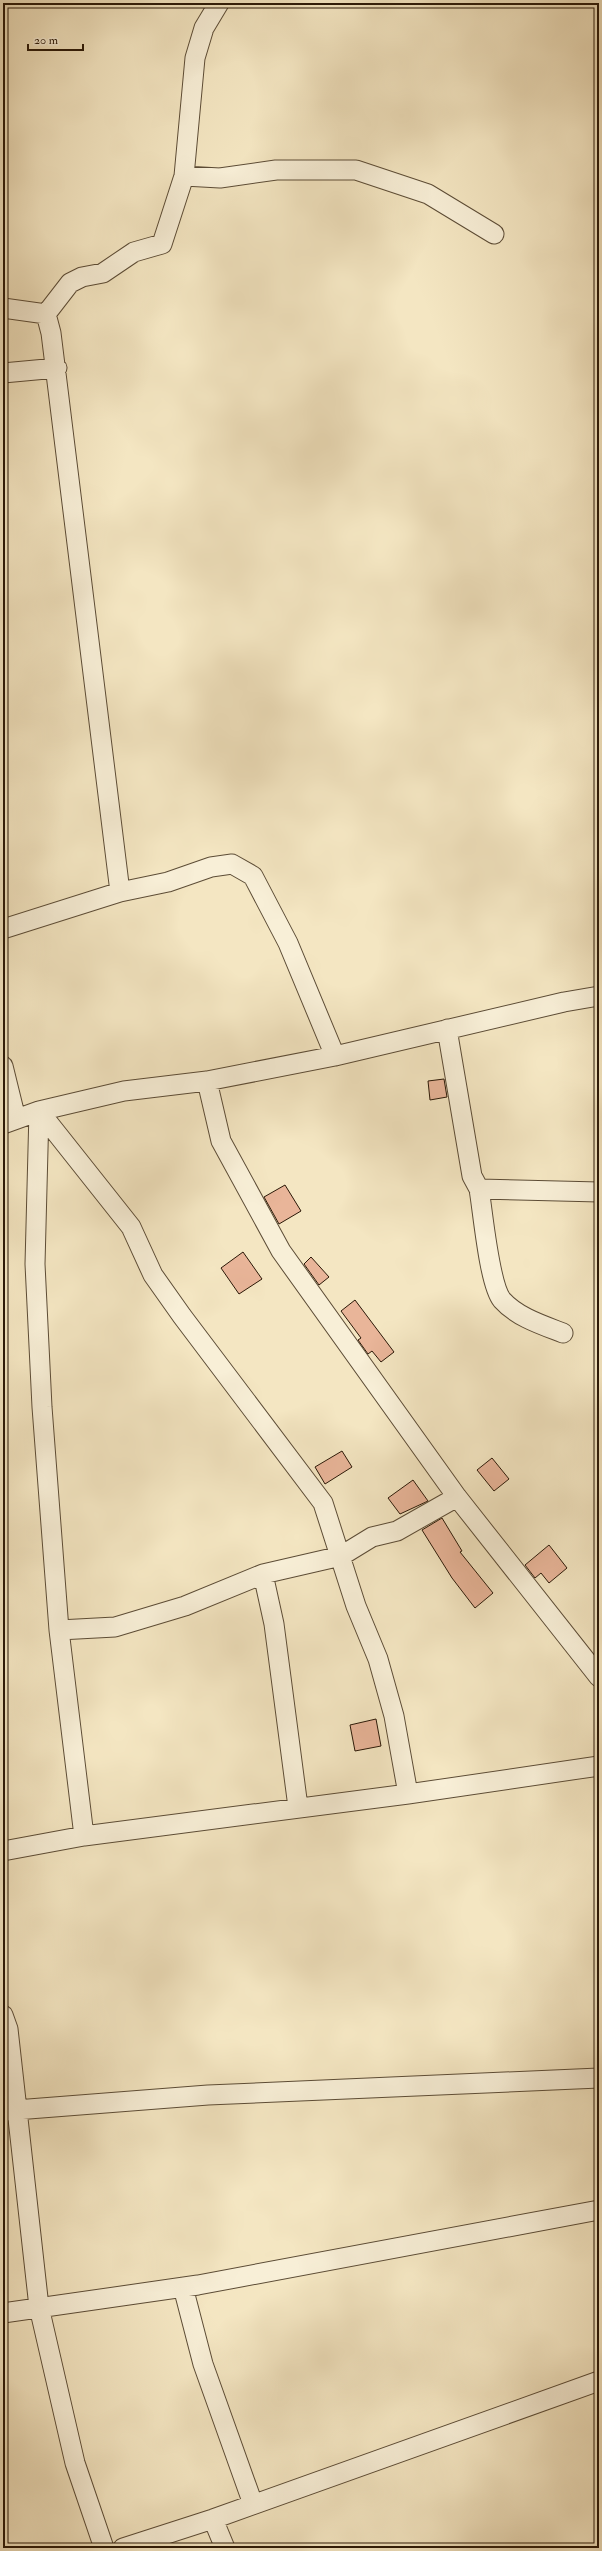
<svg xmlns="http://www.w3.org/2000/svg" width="602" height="2551" font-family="'IM FELL Double Pica',serif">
<rect width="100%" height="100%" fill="#f4e6c2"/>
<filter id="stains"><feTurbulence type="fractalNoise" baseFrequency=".005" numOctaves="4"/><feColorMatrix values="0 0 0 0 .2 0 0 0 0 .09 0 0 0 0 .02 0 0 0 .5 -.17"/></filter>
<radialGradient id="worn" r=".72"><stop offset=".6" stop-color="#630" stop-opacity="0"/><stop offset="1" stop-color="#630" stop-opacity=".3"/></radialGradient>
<path fill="#e9b599" stroke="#2a1807" d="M 444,1079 L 447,1097 L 430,1100 L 428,1081 Z
M 285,1185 L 301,1211 L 279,1224 L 264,1197 Z
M 243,1252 L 262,1279 L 239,1294 L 221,1268 Z
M 311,1257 L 329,1277 L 319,1285 L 304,1264 Z
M 355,1300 L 394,1352 L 381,1362 L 372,1351 L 368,1354 L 358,1340 L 361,1338 L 341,1311 Z
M 342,1451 L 352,1467 L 325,1484 L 315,1467 Z
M 492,1458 L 509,1479 L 494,1491 L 477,1470 Z
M 413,1480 L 428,1501 L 400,1514 L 388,1498 Z
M 442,1518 L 462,1551 L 460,1552 L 493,1593 L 475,1608 L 452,1578 L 422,1530 Z
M 549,1545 L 567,1568 L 549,1583 L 541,1573 L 535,1578 L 525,1565 Z
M 376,1719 L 381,1746 L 355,1751 L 350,1725 Z"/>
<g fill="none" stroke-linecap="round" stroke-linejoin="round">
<g stroke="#5c4c36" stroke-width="21">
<path id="minor" d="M 184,176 L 220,178 L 276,170 L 356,170 L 428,194 L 494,234
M 3,308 L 46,314 L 51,333 L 120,892
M 46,314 L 70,283 L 82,277 L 103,273 L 134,252 L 162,244 L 184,176 L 195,58 L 204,28 L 219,3
M 3,373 L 57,368
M 3,929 L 120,892 L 168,882 L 211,867 L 232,864 L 253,876 L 288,943 L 335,1056
M 447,1029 L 472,1176 L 479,1189 C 483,1212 489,1284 502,1300 C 517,1317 542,1325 563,1333
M 3,1066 L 16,1119
M 207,1081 L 221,1141 L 281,1251 L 457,1497 L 599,1677
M 39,1111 L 131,1227 L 153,1275 L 182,1316 L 323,1503 L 356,1606 L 378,1659 L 394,1716 L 408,1794
M 39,1111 L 35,1264 L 42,1407 L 59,1630 L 84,1836
M 3,1124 L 39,1111 L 124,1091 L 207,1081 L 335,1056 L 564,1002 L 599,996
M 479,1189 L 599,1192
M 263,1574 L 274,1624 L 298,1807
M 59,1630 L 115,1627 L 185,1606 L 263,1574 L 341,1556 L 372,1537 L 397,1531 L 457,1497
M 3,1851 L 84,1836 L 408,1794 L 599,1766
M 3,2015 L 8,2029 L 39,2307 L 75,2463 L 104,2548
M 3,2111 L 208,2095 L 599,2078
M 183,2287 L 203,2364 L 253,2504
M 3,2313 L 198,2285 L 599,2210
M 213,2519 L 225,2548
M 123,2548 L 213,2519 L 599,2381"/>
</g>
<use href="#minor" stroke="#f8efd7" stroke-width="19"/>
</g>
<rect width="602" height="2551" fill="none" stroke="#f4e6c2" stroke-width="16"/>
<rect x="4" y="4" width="594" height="2543" fill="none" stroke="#2a1807" stroke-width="2"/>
<rect x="8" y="8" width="586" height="2535" fill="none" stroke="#2a1807"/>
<path d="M28 44v6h55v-6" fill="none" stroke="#2a1807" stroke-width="2"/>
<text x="34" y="44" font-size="12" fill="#2a1807" stroke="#f8efd7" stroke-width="3" paint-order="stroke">20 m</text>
<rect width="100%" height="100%" filter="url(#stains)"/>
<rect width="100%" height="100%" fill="url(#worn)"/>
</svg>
